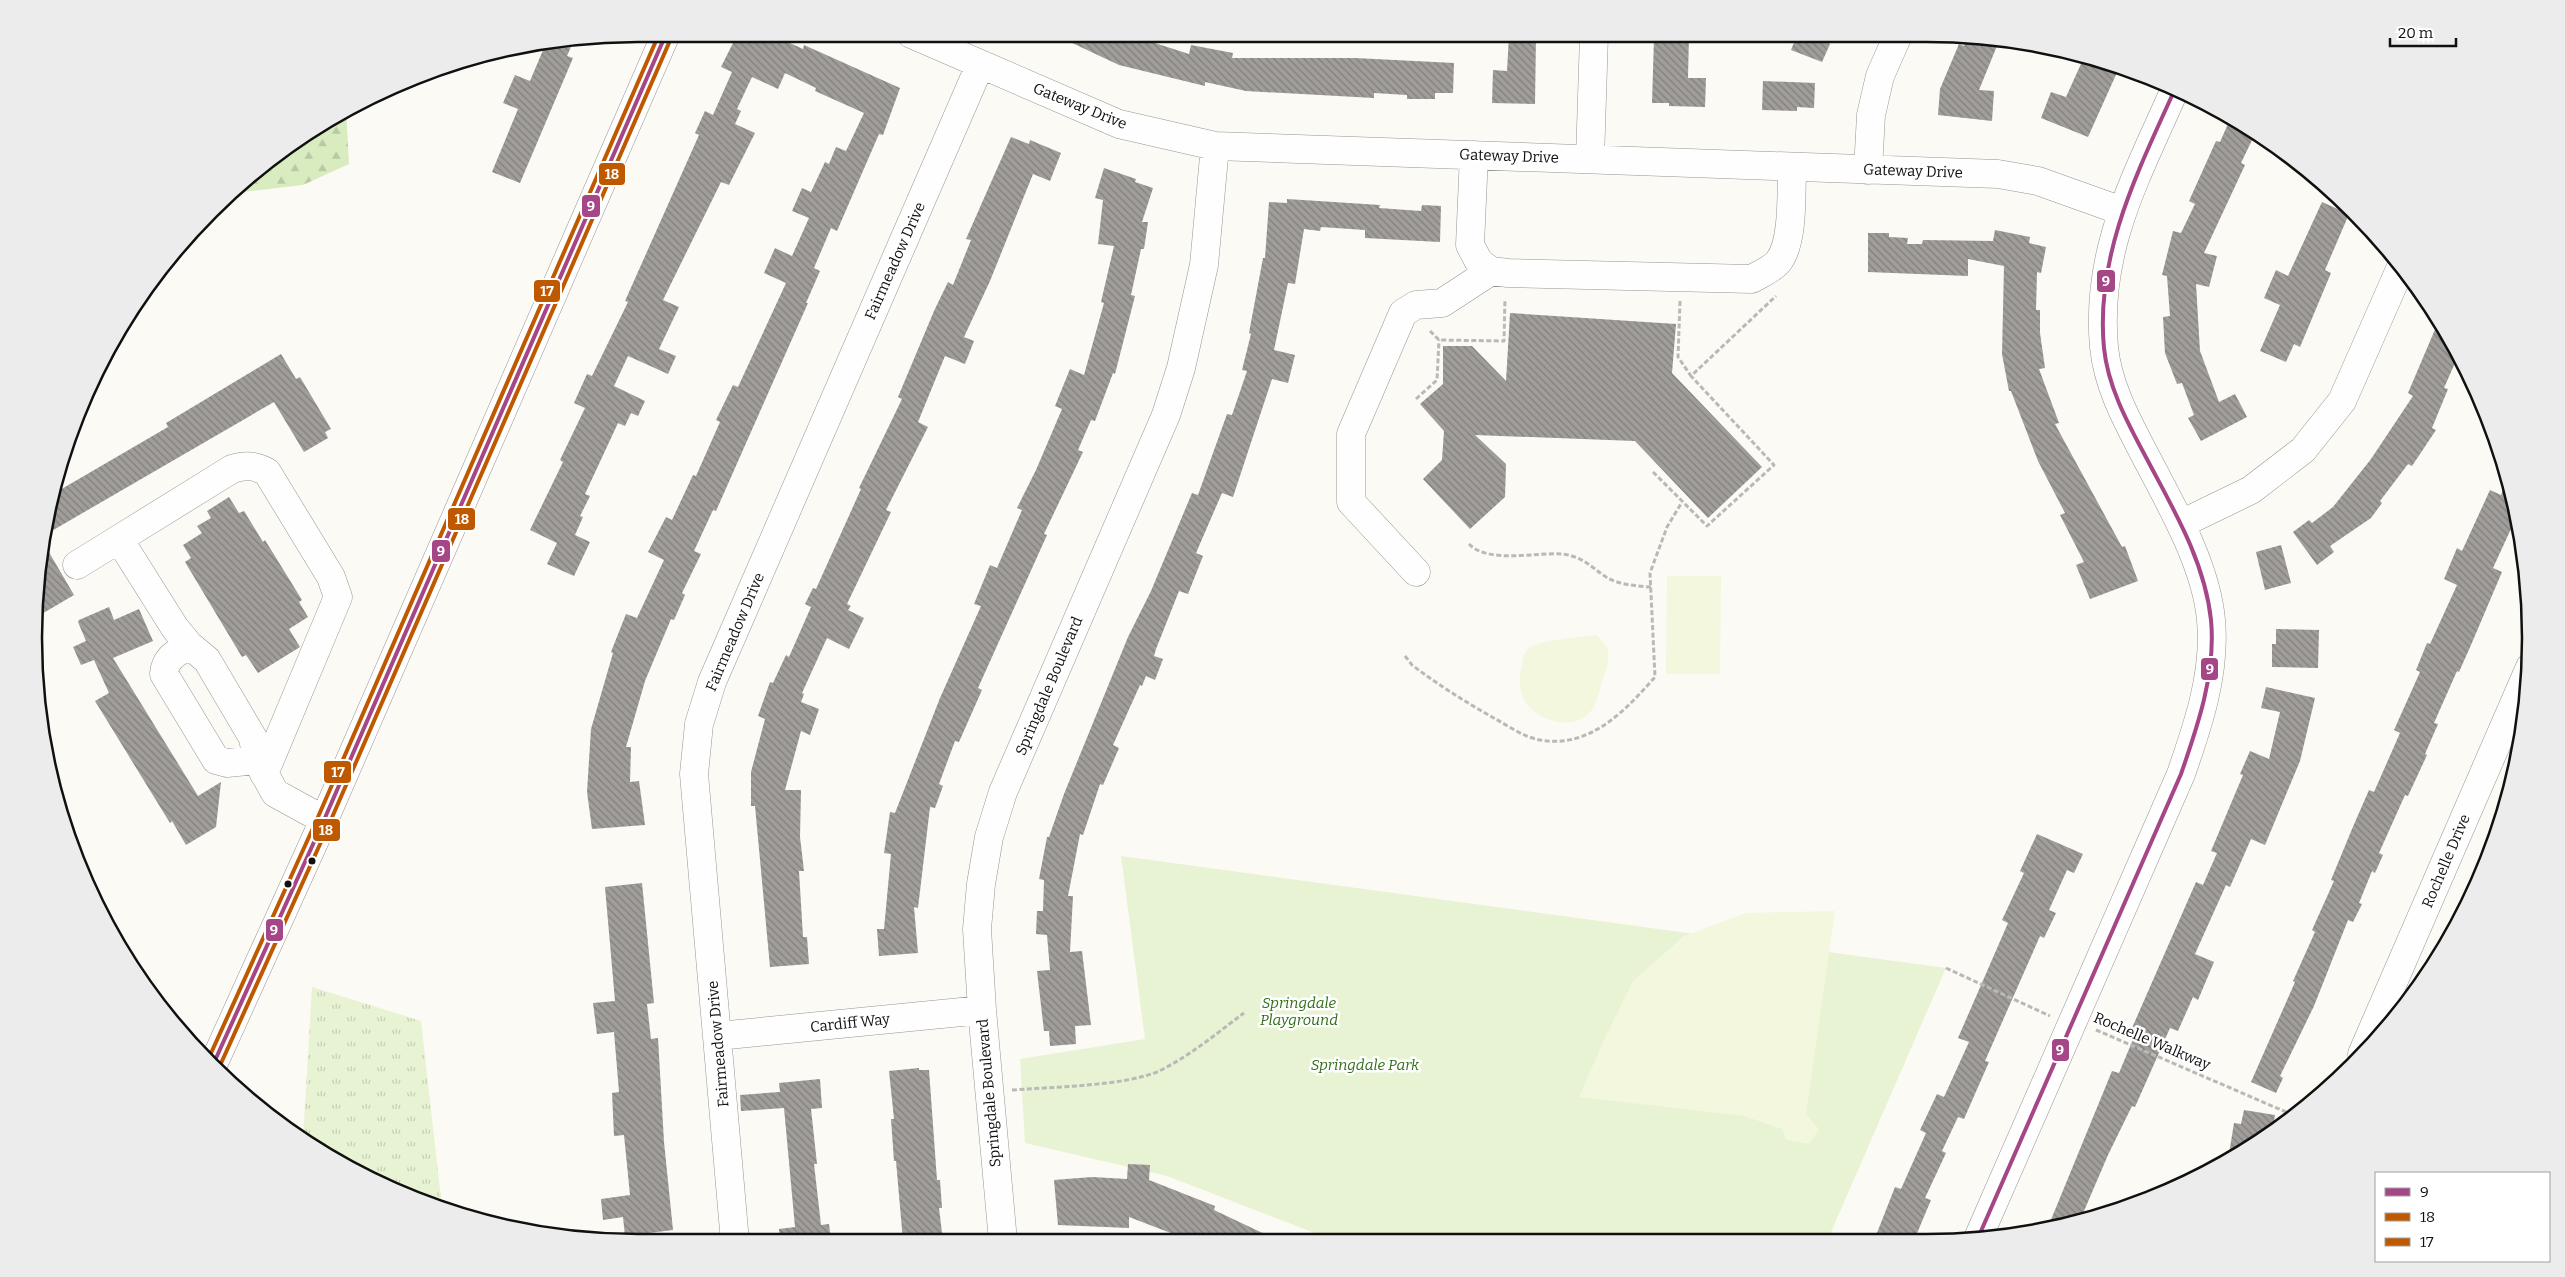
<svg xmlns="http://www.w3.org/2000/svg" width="2565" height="1277" font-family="Bitter,serif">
<defs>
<pattern id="grass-tufts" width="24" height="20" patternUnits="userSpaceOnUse" patternTransform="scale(1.25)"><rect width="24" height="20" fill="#e8f3d3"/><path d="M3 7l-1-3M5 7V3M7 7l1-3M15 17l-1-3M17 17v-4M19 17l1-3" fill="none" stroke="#c6cfb4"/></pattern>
<pattern id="forest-firs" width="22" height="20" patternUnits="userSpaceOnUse" patternTransform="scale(1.25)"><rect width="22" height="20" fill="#d9ecc0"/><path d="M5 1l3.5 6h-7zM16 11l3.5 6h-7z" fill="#b9c9a4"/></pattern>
<pattern id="building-back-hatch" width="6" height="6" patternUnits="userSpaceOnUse" patternTransform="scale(1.25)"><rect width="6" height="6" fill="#a09d9a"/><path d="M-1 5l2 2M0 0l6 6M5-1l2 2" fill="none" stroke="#817f7c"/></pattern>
</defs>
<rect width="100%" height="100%" fill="#fcfaf5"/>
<path fill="url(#grass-tufts)" d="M 312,987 L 421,1021 L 442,1207 L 371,1181 L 303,1139 Z"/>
<path fill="url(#forest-firs)" d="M 346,110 L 349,164 L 303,185 L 234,193 L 270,159 Z"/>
<path fill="#e8f3d3" d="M 1121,856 L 1946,968 L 1828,1239 L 1333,1240 L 1167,1176 L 1025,1143 L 1020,1059 L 1145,1039 Z"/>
<path fill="#f2f7dd" d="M 1667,576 L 1721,576 L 1720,674 L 1666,674 Z
M 1596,635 C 1614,650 1609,659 1603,679 C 1600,688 1597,703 1591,711 C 1574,733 1531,721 1522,695 C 1519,685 1519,675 1522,665 C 1523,656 1524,651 1532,646 C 1542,640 1582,637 1596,635 Z
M 1835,911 L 1806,1114 L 1819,1129 L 1809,1144 L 1786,1140 L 1782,1129 L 1744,1116 L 1579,1097 L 1603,1042 L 1633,981 L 1684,936 L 1746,913 Z"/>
<path fill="url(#building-back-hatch)" d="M 740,34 L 770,34 L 803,49 L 804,45 L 900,88 L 883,135 L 879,134 L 837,231 L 831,228 L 814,268 L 820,271 L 806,303 L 808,303 L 716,511 L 713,510 L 694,551 L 701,554 L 682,593 L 685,595 L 674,620 L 671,619 L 645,681 L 626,747 L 631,747 L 630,782 L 639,781 L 645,825 L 592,829 L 587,792 L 591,729 L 613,653 L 611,652 L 626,614 L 637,618 L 664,560 L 648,552 L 666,517 L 672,520 L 693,475 L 696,476 L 720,422 L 716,420 L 733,385 L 738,387 L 786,283 L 764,273 L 775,248 L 792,256 L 809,218 L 792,211 L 802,188 L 811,192 L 825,162 L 829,164 L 836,147 L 846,151 L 864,113 L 815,91 L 816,88 L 785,73 L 778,89 L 752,77 L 737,109 L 741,111 L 735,124 L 755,133 L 729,185 L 721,182 L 663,300 L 679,307 L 659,349 L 676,356 L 668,374 L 628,356 L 614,386 L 645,401 L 638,416 L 631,413 L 625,426 L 618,423 L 585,494 L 590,496 L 580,516 L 583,517 L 575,535 L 590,542 L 574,576 L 547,564 L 557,543 L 530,530 L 563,462 L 560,460 L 585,408 L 574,403 L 587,374 L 592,376 L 628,302 L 625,301 L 699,135 L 695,133 L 705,111 L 713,115 L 732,72 L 721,67 L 735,39 L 737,41 Z
M 1053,34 L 1127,34 L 1189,54 L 1191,45 L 1233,53 L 1232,58 L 1355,58 L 1454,63 L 1453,93 L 1435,93 L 1435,99 L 1407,99 L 1407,95 L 1374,93 L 1374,98 L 1246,91 L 1205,82 L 1205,86 L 1119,65 Z
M 1509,35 L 1536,35 L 1535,104 L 1492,103 L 1493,70 L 1507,71 Z
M 1662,35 L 1689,35 L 1688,78 L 1706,78 L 1705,107 L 1669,106 L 1669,103 L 1652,103 L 1654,38 L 1662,38 Z
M 1797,35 L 1829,35 L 1826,42 L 1830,44 L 1822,62 L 1791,50 Z
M 1968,35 L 1999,41 L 1979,90 L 1994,91 L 1992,121 L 1938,115 L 1940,89 L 1959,44 L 1964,46 Z
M 574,40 L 567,56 L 573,58 L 520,183 L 492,172 L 518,109 L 503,103 L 515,75 L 530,81 L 546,43 Z
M 2085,55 L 2119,68 L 2088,137 L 2041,118 L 2051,92 L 2066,97 Z
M 1763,81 L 1815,83 L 1814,108 L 1797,107 L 1797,111 L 1762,110 Z
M 2228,124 L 2254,136 L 2241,163 L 2245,165 L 2204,253 L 2217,256 L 2209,287 L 2196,284 L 2200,351 L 2219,402 L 2235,394 L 2247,417 L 2201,441 L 2188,418 L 2194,415 L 2182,383 L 2177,384 L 2165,353 L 2163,317 L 2170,316 L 2167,276 L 2162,275 L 2173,231 L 2181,233 L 2195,204 L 2189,201 L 2216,141 L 2220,142 Z
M 1011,137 L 1029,144 L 1030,140 L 1061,153 L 1050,181 L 1033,174 L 990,281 L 964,337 L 974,341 L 965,364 L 945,356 L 918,422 L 928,427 L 886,510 L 891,512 L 847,604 L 851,606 L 848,610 L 864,618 L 849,649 L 827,638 L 802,693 L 804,694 L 801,702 L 819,709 L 810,735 L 801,731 L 785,790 L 801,790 L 800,837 L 804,871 L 799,871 L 803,937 L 807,937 L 809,964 L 770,967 L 755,806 L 751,806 L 751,772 L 765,719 L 758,716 L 770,682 L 773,683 L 786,655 L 789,657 L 811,607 L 805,604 L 813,588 L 816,589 L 861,489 L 859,488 L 902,399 L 898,397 L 934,311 L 948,282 L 953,285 L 971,240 L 966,239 Z
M 1104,168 L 1136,179 L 1135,182 L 1153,188 L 1142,222 L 1148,222 L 1144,249 L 1141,249 L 1131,295 L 1135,296 L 1115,374 L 1113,373 L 1095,421 L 1091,420 L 1078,450 L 1083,452 L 1044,534 L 1047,535 L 978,688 L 982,690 L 959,742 L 955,741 L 939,784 L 943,786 L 935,808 L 930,807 L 918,908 L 914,907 L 918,953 L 879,956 L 877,929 L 884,929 L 891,854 L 884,853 L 890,812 L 895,813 L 940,698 L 981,606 L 974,604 L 990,565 L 997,568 L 1022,510 L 1017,508 L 1036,470 L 1062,409 L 1055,406 L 1070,369 L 1084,375 L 1104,303 L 1101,302 L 1114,246 L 1098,244 L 1103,200 L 1095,198 Z
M 1287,199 L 1380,205 L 1379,208 L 1421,211 L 1422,205 L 1441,206 L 1440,242 L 1365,238 L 1365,230 L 1321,227 L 1320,231 L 1304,229 L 1295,284 L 1288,283 L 1274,350 L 1295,355 L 1288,383 L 1272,379 L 1233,497 L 1222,493 L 1196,553 L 1203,556 L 1188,594 L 1179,591 L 1156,649 L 1154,656 L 1163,659 L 1155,680 L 1146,676 L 1142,686 L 1140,685 L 1113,745 L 1119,748 L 1103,785 L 1100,784 L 1083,835 L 1080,834 L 1068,896 L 1073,896 L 1070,952 L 1082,951 L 1091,1025 L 1075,1026 L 1076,1044 L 1050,1046 L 1049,1031 L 1044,1031 L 1037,971 L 1050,970 L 1047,935 L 1036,934 L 1037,911 L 1043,911 L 1044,880 L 1039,879 L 1047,837 L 1049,837 L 1064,794 L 1128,637 L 1151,591 L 1192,493 L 1198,495 L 1227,414 L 1232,415 L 1247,371 L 1242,370 L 1251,334 L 1249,333 L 1263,258 L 1265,258 L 1269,202 L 1287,203 Z
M 2322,202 L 2349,214 L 2325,270 L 2331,273 L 2308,328 L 2300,347 L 2294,344 L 2286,362 L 2260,351 L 2280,305 L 2264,298 L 2276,270 L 2288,276 Z
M 1995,230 L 2030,237 L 2029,243 L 2046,247 L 2041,273 L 2037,272 L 2036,310 L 2040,310 L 2040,333 L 2045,368 L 2039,369 L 2059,423 L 2055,424 L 2122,547 L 2125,546 L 2138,581 L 2090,599 L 2076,565 L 2084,562 L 2060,515 L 2065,513 L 2038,461 L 2011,391 L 2009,391 L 2002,354 L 2004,266 L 1968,259 L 1968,276 L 1868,272 L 1868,233 L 1889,233 L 1889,237 L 1908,238 L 1907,244 L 1922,244 L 1923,240 L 1993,241 Z
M 1510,313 L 1676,324 L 1672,373 L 1762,467 L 1708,518 L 1635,441 L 1475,435 L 1506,464 L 1505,497 L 1470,529 L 1423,479 L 1442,460 L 1444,431 L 1420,404 L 1443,384 L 1443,346 L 1472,346 L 1506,381 Z
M 2439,320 L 2450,336 L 2458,356 L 2444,388 L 2448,389 L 2432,428 L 2436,430 L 2412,466 L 2408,464 L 2380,501 L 2382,503 L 2371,518 L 2330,546 L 2334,552 L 2317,565 L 2293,532 L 2309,520 L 2312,523 L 2333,507 L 2371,459 L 2413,396 L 2408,393 Z
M 281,354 L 296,379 L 300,377 L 331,429 L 325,432 L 328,438 L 304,452 L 274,402 L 43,536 L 53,494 L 168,427 L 166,423 Z
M 2507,480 L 2516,518 L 2493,568 L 2502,572 L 2471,645 L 2459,672 L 2457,671 L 2434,723 L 2438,724 L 2425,754 L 2427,755 L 2408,796 L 2405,795 L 2379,853 L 2383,855 L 2375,873 L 2372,871 L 2359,903 L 2362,904 L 2353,922 L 2348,920 L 2314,1006 L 2280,1076 L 2283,1078 L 2276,1093 L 2251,1082 L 2295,982 L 2293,981 L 2315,932 L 2312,930 L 2334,881 L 2331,880 L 2352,829 L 2369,790 L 2374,792 L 2400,733 L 2394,730 L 2420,672 L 2416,670 L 2427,643 L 2430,644 L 2457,585 L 2444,579 L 2457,548 L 2462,551 L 2490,490 L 2501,495 Z
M 229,497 L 239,513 L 244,511 L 263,542 L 265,540 L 302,600 L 299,602 L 308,617 L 289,629 L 300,647 L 258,673 L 246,655 L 242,657 L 185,562 L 191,558 L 183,545 L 202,533 L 197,526 L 211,518 L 207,511 Z
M 43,542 L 74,595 L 40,615 L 35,606 L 35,599 Z
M 2281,545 L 2291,583 L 2265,590 L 2256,552 Z
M 109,607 L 114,620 L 139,609 L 153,641 L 113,658 L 198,796 L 221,782 L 216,827 L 186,845 L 172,821 L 170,823 L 95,701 L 109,693 L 94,660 L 81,665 L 73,647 L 86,641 L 78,622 L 79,620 Z
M 2276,629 L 2319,630 L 2318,668 L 2272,667 L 2272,644 L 2276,644 Z
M 2266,687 L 2315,698 L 2300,761 L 2265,845 L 2251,839 L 2230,887 L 2226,885 L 2195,954 L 2214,962 L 2198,1000 L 2193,997 L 2178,1031 L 2170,1028 L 2135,1107 L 2132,1106 L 2108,1155 L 2081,1218 L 2048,1227 L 2112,1071 L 2119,1073 L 2137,1030 L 2132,1028 L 2196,882 L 2203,885 L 2217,853 L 2211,851 L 2243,775 L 2240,774 L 2250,751 L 2269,759 L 2280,712 L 2261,708 Z
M 2037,834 L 2083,854 L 2074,873 L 2067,870 L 2049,910 L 2056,913 L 2044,938 L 2040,936 L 1985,1061 L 1989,1062 L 1964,1119 L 1958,1117 L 1942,1151 L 1946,1153 L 1925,1198 L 1931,1200 L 1915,1238 L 1875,1238 L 1895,1187 L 1901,1189 L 1926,1133 L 1920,1130 L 1937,1094 L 1944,1097 L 1969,1042 L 1958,1038 L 2008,923 L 2002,920 L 2024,873 L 2020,871 Z
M 642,883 L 654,1003 L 647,1004 L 651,1039 L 658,1038 L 664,1142 L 673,1230 L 625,1236 L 623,1217 L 603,1220 L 601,1199 L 630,1195 L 624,1135 L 614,1136 L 612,1093 L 619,1092 L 614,1032 L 597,1034 L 593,1003 L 615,1001 L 605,887 Z
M 919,1068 L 919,1070 L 929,1070 L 937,1180 L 940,1180 L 942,1208 L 939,1208 L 943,1241 L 903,1241 L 896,1161 L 894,1161 L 891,1119 L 894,1119 L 889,1071 Z
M 820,1079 L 822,1108 L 811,1109 L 817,1164 L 814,1164 L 821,1225 L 829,1224 L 831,1241 L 780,1241 L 779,1229 L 795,1227 L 784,1108 L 741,1111 L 740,1095 L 780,1092 L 779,1083 Z
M 2244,1110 L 2275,1115 L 2272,1133 L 2263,1141 L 2228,1160 L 2234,1123 L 2241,1124 Z
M 1128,1164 L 1150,1165 L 1149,1180 L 1215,1206 L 1214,1210 L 1277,1240 L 1189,1240 L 1129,1217 L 1129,1228 L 1058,1225 L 1054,1180 L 1092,1177 L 1127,1179 Z"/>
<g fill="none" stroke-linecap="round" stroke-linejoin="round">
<g stroke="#969593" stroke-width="29">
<path id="minor" d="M 911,34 L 1119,124 L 1215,146 L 1998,174 L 2038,181 L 2122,211
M 1474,155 L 1470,245 L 1479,262 L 1491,271 L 1508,273 L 1752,279 C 1760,274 1771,270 1778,262 C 1794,243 1791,193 1792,168
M 1590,159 L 1594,35
M 1868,170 L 1871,115 L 1880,76 L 1898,35
M 2181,524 L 2251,490 L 2303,450 L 2342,401 L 2401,267
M 77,565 L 119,539
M 1416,572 L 1351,502 L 1351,434 L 1403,313 L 1416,305 L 1442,303 L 1491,271
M 189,645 C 176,653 165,658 164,674 L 216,760 L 227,763 L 257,760
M 264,774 L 338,597 L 331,577 L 267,472 C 254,465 246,465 232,469 L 119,539 L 175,628 L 189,645 L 207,660 L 253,738 L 257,760 L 275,793 L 324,820
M 718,1036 L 982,1010
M 2362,1054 L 2530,667
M 212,1067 L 324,820 L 666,34
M 1978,1238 L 2181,774 C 2198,725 2216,673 2211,620 C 2206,565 2172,507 2147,459 C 2129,424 2108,388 2104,347 C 2095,249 2137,176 2175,89
M 1003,1241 L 982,1010 L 977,929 L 981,884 L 989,837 L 1003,792 L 1166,415 L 1181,368 L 1204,265 L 1215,146
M 735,1242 L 694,774 L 699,724 L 712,682 L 980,65"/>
</g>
<path stroke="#b9b9b8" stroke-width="3" stroke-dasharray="5 2.5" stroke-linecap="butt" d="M 1680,301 L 1678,357 L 1691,376 L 1776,296
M 1430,331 L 1439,340 L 1504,341 L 1505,299
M 1416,399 L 1437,380 L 1439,340
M 1653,472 L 1707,526 L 1774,465 L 1691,376
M 1469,544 C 1488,564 1537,552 1562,554 C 1582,556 1591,567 1606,577 C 1619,585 1637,586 1651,587
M 1405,656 L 1412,665 C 1437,684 1464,701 1492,717 C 1507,725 1523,737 1540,740 C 1590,749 1626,710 1655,677 L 1650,573 L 1667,527 L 1682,502
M 1946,968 L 2050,1016
M 2096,1030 L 2293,1115
M 1012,1090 C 1051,1087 1126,1086 1159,1071 C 1190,1056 1217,1033 1244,1013"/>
<use href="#minor" stroke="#fffefe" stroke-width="28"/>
<g stroke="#fff" stroke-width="8">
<path id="bus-1" d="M 212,1067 L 324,820 L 666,34
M 1978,1238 L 2181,774 C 2198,725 2216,673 2211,620 C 2205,563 2175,512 2149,463 C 2130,427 2108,389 2104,348 C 2095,255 2138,171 2175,89"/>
</g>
<g stroke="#fff" stroke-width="8">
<path id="bus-2" d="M 218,1070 L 330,822 L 672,36"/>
</g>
<g stroke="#fff" stroke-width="8">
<path id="bus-3" d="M 207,1062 L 318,817 L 659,34"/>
</g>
<use href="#bus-1" stroke="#a54686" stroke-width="4"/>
<use href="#bus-2" stroke="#bf5900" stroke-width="4"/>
<use href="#bus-3" stroke="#bf5900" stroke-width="4"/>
</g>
<g fill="#101010" stroke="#fff" stroke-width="2">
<circle cx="312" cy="861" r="4.5"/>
<circle cx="288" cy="884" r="4.5"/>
</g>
<g text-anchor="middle" stroke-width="5" stroke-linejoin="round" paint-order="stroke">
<g font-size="15" fill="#101010" stroke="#fff">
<text transform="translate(1080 106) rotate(22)" y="5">Gateway Drive</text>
<text transform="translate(1509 156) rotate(2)" y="5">Gateway Drive</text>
<text transform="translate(1913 171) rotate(2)" y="5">Gateway Drive</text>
<text transform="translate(895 261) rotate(-66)" y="5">Fairmeadow Drive</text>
<text transform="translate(735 632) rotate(-67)" y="5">Fairmeadow Drive</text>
<text transform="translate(1049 686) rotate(-67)" y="5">Springdale Boulevard</text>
<text transform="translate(2446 861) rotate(-67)" y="5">Rochelle Drive</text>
<text transform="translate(850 1023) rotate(-6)" y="5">Cardiff Way</text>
<text transform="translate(2152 1041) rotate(23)" y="5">Rochelle Walkway</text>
<text transform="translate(718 1044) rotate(-95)" y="5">Fairmeadow Drive</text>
<text transform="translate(989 1093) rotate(-95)" y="5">Springdale Boulevard</text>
</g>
<g font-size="15" font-style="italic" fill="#316f18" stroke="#fff">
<text x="1299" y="1008">Springdale<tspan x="1299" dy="17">Playground</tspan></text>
<text x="1365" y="1070">Springdale Park</text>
</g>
</g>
<path d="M0 0H2565V1277H0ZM638 42H1926A596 596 0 0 1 2522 638V638A596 596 0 0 1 1926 1234H638A596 596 0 0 1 42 638V638A596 596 0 0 1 638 42Z" fill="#ececec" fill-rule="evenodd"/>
<path fill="none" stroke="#101010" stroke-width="2.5" d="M638 42H1926A596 596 0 0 1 2522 638V638A596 596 0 0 1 1926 1234H638A596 596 0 0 1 42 638V638A596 596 0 0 1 638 42Z"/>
<g stroke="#fff" stroke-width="2">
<rect x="598" y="162" width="28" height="24" rx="5" fill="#bf5900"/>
<rect x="581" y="194" width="20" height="24" rx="5" fill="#a54686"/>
<rect x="2096" y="269" width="20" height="24" rx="5" fill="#a54686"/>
<rect x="533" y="279" width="28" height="24" rx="5" fill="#bf5900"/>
<rect x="447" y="507" width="29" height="24" rx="5" fill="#bf5900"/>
<rect x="431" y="539" width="20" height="24" rx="5" fill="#a54686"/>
<rect x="2200" y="657" width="19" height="24" rx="5" fill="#a54686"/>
<rect x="323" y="760" width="29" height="24" rx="5" fill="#bf5900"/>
<rect x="312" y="818" width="29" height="24" rx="5" fill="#bf5900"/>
<rect x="265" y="918" width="19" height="24" rx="5" fill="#a54686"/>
<rect x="2051" y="1038" width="19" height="24" rx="5" fill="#a54686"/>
</g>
<g font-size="14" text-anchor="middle" font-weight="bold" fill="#fff">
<text x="612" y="179">18</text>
<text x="591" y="211">9</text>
<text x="2106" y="286">9</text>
<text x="547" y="296">17</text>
<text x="462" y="524">18</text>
<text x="441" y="556">9</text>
<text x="2210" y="674">9</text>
<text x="338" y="777">17</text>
<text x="326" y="835">18</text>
<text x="274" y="935">9</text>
<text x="2060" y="1055">9</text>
</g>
<rect x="2375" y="1172" width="175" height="90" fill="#ffffff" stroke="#9f9f9f"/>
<rect x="2385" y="1188" width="25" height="8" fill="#a54686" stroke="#9f9f9f"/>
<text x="2420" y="1197" font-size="15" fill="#101010">9</text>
<rect x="2385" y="1213" width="25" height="8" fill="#bf5900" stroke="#9f9f9f"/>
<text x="2420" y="1222" font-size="15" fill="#101010">18</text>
<rect x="2385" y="1238" width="25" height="8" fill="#bf5900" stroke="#9f9f9f"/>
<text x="2420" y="1247" font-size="15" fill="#101010">17</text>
<path d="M2390 38v8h66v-8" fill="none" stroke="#101010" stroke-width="2.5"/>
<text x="2398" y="38" font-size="15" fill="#101010" stroke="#ffffff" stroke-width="4" paint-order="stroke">20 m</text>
</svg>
